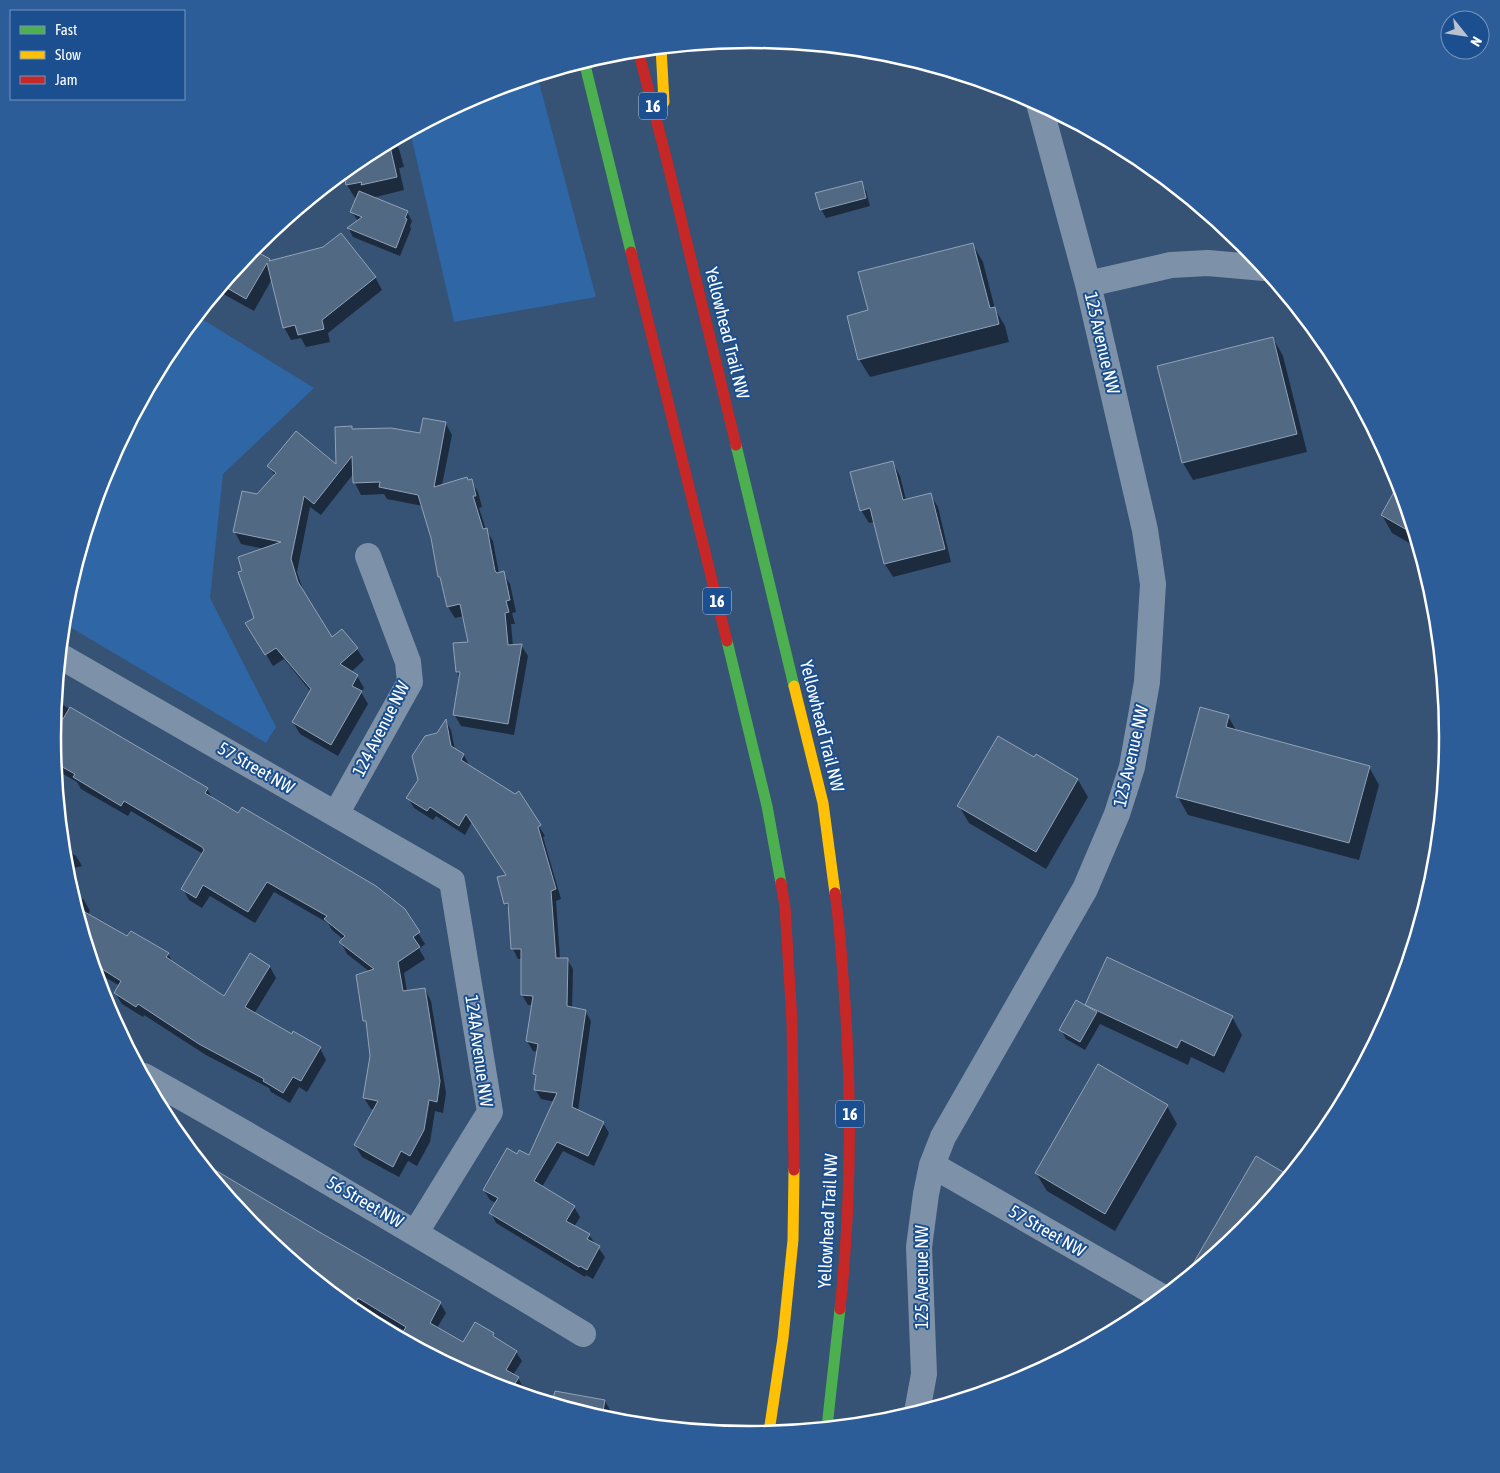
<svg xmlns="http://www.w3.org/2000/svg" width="1500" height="1473" font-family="'Asap Condensed',sans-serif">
<rect width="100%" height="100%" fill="#365274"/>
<path fill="#2f66a5" d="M 537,75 L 596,297 L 454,322 L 410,131 L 483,92 Z
M 197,316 L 314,388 L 223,474 L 210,598 L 276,727 L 266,743 L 63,623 L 66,600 L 105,469 L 170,349 Z"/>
<path fill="#0007" d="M 394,140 L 399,149 L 404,167 L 399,168 L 404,190 L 372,198 L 407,212 L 412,221 L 410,226 L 411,229 L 400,256 L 353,237 L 349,229 L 358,221 L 351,211 L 357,198 L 355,198 L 347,185 L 344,171 L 363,156 Z
M 861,183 L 866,191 L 870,206 L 826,218 L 821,209 Z
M 973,245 L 983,262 L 995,309 L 1005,326 L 1009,342 L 870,377 L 859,359 L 869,311 Z
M 251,250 L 270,262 L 375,277 L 382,290 L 328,333 L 330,342 L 306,347 L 301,338 L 291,340 L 284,327 L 272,279 L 254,311 L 218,291 Z
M 1273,338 L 1283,356 L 1307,452 L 1193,480 L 1183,463 Z
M 446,424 L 452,435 L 442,485 L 471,481 L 478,492 L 482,507 L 479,508 L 486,530 L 493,541 L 499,574 L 503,573 L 510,584 L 516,612 L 512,613 L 515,624 L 511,624 L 513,646 L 521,645 L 528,656 L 514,735 L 461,726 L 454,714 L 460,678 L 457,672 L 470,643 L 464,616 L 455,618 L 448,607 L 442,582 L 439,577 L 433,538 L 423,506 L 387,499 L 384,494 L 361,495 L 355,483 L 354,473 L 321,515 L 310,507 L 297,572 L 304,593 L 332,639 L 342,630 L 357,649 L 364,660 L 351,672 L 357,676 L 364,688 L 361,692 L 368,704 L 338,756 L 300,734 L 293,722 L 311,692 L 284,659 L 273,666 L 247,623 L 255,618 L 244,572 L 265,549 L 241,544 L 235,532 L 257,496 L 275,476 L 269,466 L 338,466 L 352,428 L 353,430 L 421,435 Z
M 893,463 L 900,476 L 906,500 L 930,494 L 938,507 L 951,562 L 893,577 L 885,564 L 875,522 L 869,523 L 861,510 Z
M 1399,485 L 1418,548 L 1392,533 L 1382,515 Z
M 56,701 L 207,789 L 213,799 L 404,910 L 425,944 L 419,949 L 425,959 L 404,973 L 407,992 L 425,989 L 431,1001 L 446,1093 L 443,1113 L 435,1111 L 430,1142 L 417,1166 L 408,1161 L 399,1177 L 362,1157 L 355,1145 L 375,1110 L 371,1109 L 364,1098 L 371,1056 L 368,1026 L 365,1021 L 357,976 L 370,972 L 347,954 L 341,942 L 343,939 L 332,930 L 328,923 L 274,892 L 255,923 L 210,896 L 202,908 L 189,900 L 183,889 L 203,854 L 131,811 L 128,816 L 81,789 L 77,782 L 56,770 L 52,736 Z
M 1228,716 L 1237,732 L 1369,767 L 1379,785 L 1359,860 L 1188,815 L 1178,797 Z
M 446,721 L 451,730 L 455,750 L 464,755 L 469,765 L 468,767 L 515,795 L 518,793 L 545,836 L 543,837 L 561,899 L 556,901 L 560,959 L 567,959 L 573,969 L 572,1009 L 585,1011 L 591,1021 L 578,1111 L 603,1123 L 609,1133 L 594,1166 L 563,1151 L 542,1187 L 574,1207 L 580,1217 L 574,1227 L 589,1235 L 605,1257 L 593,1279 L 586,1275 L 585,1277 L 496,1223 L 491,1213 L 496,1203 L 490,1200 L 484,1190 L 518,1156 L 529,1157 L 555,1102 L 541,1099 L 535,1089 L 537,1078 L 534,1074 L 538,1052 L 533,1051 L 527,1041 L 533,1005 L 528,1005 L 522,995 L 523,959 L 518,959 L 513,949 L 510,911 L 506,904 L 498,878 L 507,876 L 472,822 L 465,835 L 436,816 L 433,820 L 414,808 L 408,798 L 419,780 L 437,735 Z
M 1034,759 L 1078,780 L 1088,797 L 1046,869 L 969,823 L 959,806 Z
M 63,848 L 76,856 L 82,866 L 65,870 Z
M 72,893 L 84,900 L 90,911 L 88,915 L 128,938 L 168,954 L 173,963 L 224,998 L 250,955 L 270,967 L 276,978 L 254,1014 L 292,1035 L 320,1048 L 326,1060 L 307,1092 L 299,1087 L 290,1103 L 271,1092 L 269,1088 L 206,1055 L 144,1015 L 143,1017 L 122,1004 L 115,993 L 120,986 L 96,972 Z
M 1086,1005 L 1232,1017 L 1242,1035 L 1224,1073 L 1191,1057 L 1188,1065 L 1100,1024 L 1085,1050 L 1066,1039 L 1061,1030 L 1089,1009 Z
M 1167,1106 L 1177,1124 L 1115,1231 L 1047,1191 L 1036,1173 Z
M 1256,1158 L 1288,1176 L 1243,1230 L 1198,1267 L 1195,1263 Z
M 201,1162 L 247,1191 L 440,1303 L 446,1313 L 437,1328 L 464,1344 L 493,1334 L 497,1340 L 516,1352 L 522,1361 L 513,1375 L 518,1378 L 522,1385 L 561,1401 L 564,1406 L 483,1381 L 401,1337 L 405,1331 L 363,1307 L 359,1314 L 256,1230 Z
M 582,1397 L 605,1401 L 610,1410 L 608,1419 L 581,1411 Z"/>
<path fill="#526984" stroke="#92a2b6" d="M 389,142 L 397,177 L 361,185 L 362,182 L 346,185 L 343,172 L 363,156 Z
M 862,181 L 866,198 L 820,210 L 815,193 Z
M 359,191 L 408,211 L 405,218 L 407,219 L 396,248 L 347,228 L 362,217 L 350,212 Z
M 341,233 L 376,277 L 322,320 L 324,329 L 298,335 L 295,325 L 283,328 L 267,263 L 246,299 L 222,285 L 252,249 L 270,259 L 269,261 L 323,247 Z
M 973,243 L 990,308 L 995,307 L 999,324 L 858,360 L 847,316 L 868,310 L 858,272 Z
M 1273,337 L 1297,434 L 1182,463 L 1157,366 Z
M 423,418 L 446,422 L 434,487 L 467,477 L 468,480 L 472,479 L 476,496 L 473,496 L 483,529 L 487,528 L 495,571 L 497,573 L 504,571 L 510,600 L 506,601 L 509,612 L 505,613 L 508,645 L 522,644 L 508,724 L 453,715 L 460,672 L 456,672 L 453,643 L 468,642 L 460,604 L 447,607 L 440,577 L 438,577 L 431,538 L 418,495 L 379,487 L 380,482 L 353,483 L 352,456 L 314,504 L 304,496 L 291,559 L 298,582 L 332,637 L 342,629 L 358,648 L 340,664 L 358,675 L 352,686 L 362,691 L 331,745 L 292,722 L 311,689 L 276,648 L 265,655 L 245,623 L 254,618 L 238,572 L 242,571 L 238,557 L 281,542 L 233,532 L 242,491 L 257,494 L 276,473 L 267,466 L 296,431 L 336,464 L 335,427 L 352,426 L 352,429 L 391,428 L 420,433 Z
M 893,461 L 903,500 L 931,493 L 945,549 L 884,564 L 870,508 L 860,511 L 850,472 Z
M 1399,483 L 1401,490 L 1414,534 L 1381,515 Z
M 70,707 L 208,788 L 205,793 L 238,813 L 242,807 L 376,886 L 405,909 L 420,932 L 413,937 L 420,947 L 398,962 L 403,991 L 425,988 L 440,1081 L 437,1102 L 429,1100 L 424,1130 L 410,1156 L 401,1151 L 393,1167 L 354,1145 L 378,1101 L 363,1098 L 370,1056 L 366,1021 L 363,1021 L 356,975 L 374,969 L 339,942 L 345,936 L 324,919 L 327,916 L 267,882 L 248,912 L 203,885 L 196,898 L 181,889 L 204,850 L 202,847 L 124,801 L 121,806 L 73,777 L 75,774 L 55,763 L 52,736 L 54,714 L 63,719 Z
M 1200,707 L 1229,715 L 1226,727 L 1370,766 L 1349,843 L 1176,797 Z
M 446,719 L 451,746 L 464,754 L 461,760 L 515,794 L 519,791 L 541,825 L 538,827 L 556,889 L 551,891 L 556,958 L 568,958 L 567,1006 L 586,1010 L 572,1107 L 604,1122 L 588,1156 L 557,1142 L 534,1181 L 575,1206 L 566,1221 L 590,1234 L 587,1239 L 600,1246 L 587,1270 L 580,1266 L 579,1267 L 489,1213 L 498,1198 L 483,1190 L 507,1148 L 517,1154 L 519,1150 L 529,1155 L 557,1093 L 534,1090 L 536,1075 L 533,1074 L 538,1044 L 526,1041 L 533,996 L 521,995 L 521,949 L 511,949 L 508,903 L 504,904 L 497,877 L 506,875 L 466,814 L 459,826 L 430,807 L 427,811 L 406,798 L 418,780 L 412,756 L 425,736 L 437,733 Z
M 998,736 L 1034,757 L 1036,754 L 1078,779 L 1036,852 L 957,806 Z
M 76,907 L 127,936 L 131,931 L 169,953 L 166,957 L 224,996 L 250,953 L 270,966 L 245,1007 L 292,1034 L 293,1031 L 321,1047 L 301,1081 L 293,1077 L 283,1093 L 263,1081 L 264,1079 L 199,1044 L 138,1004 L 136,1007 L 114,993 L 121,981 L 94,964 Z
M 1107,957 L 1233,1016 L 1214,1056 L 1181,1040 L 1177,1048 L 1085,1005 Z
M 1076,1000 L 1097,1012 L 1080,1042 L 1059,1030 Z
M 1098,1064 L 1168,1105 L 1105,1214 L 1035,1173 Z
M 1256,1156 L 1288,1175 L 1243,1230 L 1188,1275 L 1187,1274 Z
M 205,1164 L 321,1233 L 441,1302 L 430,1323 L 463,1342 L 475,1322 L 494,1333 L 493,1336 L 517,1351 L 506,1370 L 519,1377 L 511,1390 L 483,1381 L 400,1337 L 406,1327 L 358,1298 L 352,1308 L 256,1230 L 204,1166 Z
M 555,1391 L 605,1400 L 602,1417 L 552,1402 Z"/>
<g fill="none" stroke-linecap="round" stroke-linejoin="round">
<path stroke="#7d92a8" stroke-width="26" d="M 1088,284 L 1171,265 L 1208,263 L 1264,268
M 60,656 L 452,881 L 490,1112 L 416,1232
M 336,814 L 410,682 L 408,662 L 368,556
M 144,1076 C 292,1159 438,1246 583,1334
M 932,1165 L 1162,1297
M 917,1412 L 924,1374 L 919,1247 L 926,1194 L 932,1165 L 943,1137 L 1085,889 L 1117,814 L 1132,767 L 1147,682 L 1153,584 L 1145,530 L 1088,284 L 1039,103"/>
<path stroke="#4caf50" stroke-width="11" d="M 584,61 L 631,252
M 736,445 L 794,686
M 727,641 L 767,806 L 781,883
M 827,1427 L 840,1309"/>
<path stroke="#ffc107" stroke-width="11" d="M 661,47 L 664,102
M 794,686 L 823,803 L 835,893
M 769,1432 L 783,1338 L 793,1240 L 794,1170"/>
<path stroke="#c62828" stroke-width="11" d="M 638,50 L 667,161 L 736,445
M 631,252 L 727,641
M 781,883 L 785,907 L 792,1022 L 794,1170
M 835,893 C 839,920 841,948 843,976 C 852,1087 852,1198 840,1309"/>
</g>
<g text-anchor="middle" stroke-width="4" stroke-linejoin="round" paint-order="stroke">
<g fill="#1b4f8f" stroke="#bbcadd" stroke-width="1">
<rect x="639" y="92.5" width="28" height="27" rx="4"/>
<rect x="703" y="587.5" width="28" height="27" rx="4"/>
<rect x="836" y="1100.5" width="28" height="27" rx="4"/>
</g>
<g font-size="16" font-weight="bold" fill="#fff">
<text x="653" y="112">16</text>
<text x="717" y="607">16</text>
<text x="850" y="1120">16</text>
</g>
<g font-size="18" fill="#fff" stroke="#1b4f8f">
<text transform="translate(727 333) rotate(76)" y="6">Yellowhead Trail NW</text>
<text transform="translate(1102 343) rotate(77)" y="6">125 Avenue NW</text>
<text transform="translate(822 726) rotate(76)" y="6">Yellowhead Trail NW</text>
<text transform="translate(381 729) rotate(-63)" y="6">124 Avenue NW</text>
<text transform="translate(1131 756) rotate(-77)" y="6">125 Avenue NW</text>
<text transform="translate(256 768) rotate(30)" y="6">57 Street NW</text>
<text transform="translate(479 1051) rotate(82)" y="6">124A Avenue NW</text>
<text transform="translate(365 1202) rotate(30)" y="6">56 Street NW</text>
<text transform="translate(828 1221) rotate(-87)" y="6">Yellowhead Trail NW</text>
<text transform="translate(1047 1231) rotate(30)" y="6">57 Street NW</text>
<text transform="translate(922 1277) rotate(-90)" y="6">125 Avenue NW</text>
</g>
</g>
<path d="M0 0H1500V1473H0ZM61 737a689 689 0 1 1 1378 0a689 689 0 1 1-1378 0Z" fill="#2d5d98" fill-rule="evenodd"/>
<path fill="none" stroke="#fff" stroke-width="2.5" d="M61 737a689 689 0 1 1 1378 0a689 689 0 1 1-1378 0Z"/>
<rect x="10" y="10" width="175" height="90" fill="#1b4f8f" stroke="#7695bc"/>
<rect x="20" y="26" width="25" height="8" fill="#4caf50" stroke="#7695bc"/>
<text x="55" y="35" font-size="15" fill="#ffffff">Fast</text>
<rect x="20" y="51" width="25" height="8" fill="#ffc107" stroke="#7695bc"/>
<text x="55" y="60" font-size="15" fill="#ffffff">Slow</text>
<rect x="20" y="76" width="25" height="8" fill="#c62828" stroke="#7695bc"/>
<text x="55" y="85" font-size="15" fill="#ffffff">Jam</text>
<g transform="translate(1465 35) rotate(120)"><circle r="24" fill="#1b4f8f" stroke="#7695bc"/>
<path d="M0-4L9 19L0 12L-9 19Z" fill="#b9c2ce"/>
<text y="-8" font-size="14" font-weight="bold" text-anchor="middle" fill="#ffffff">N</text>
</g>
</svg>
